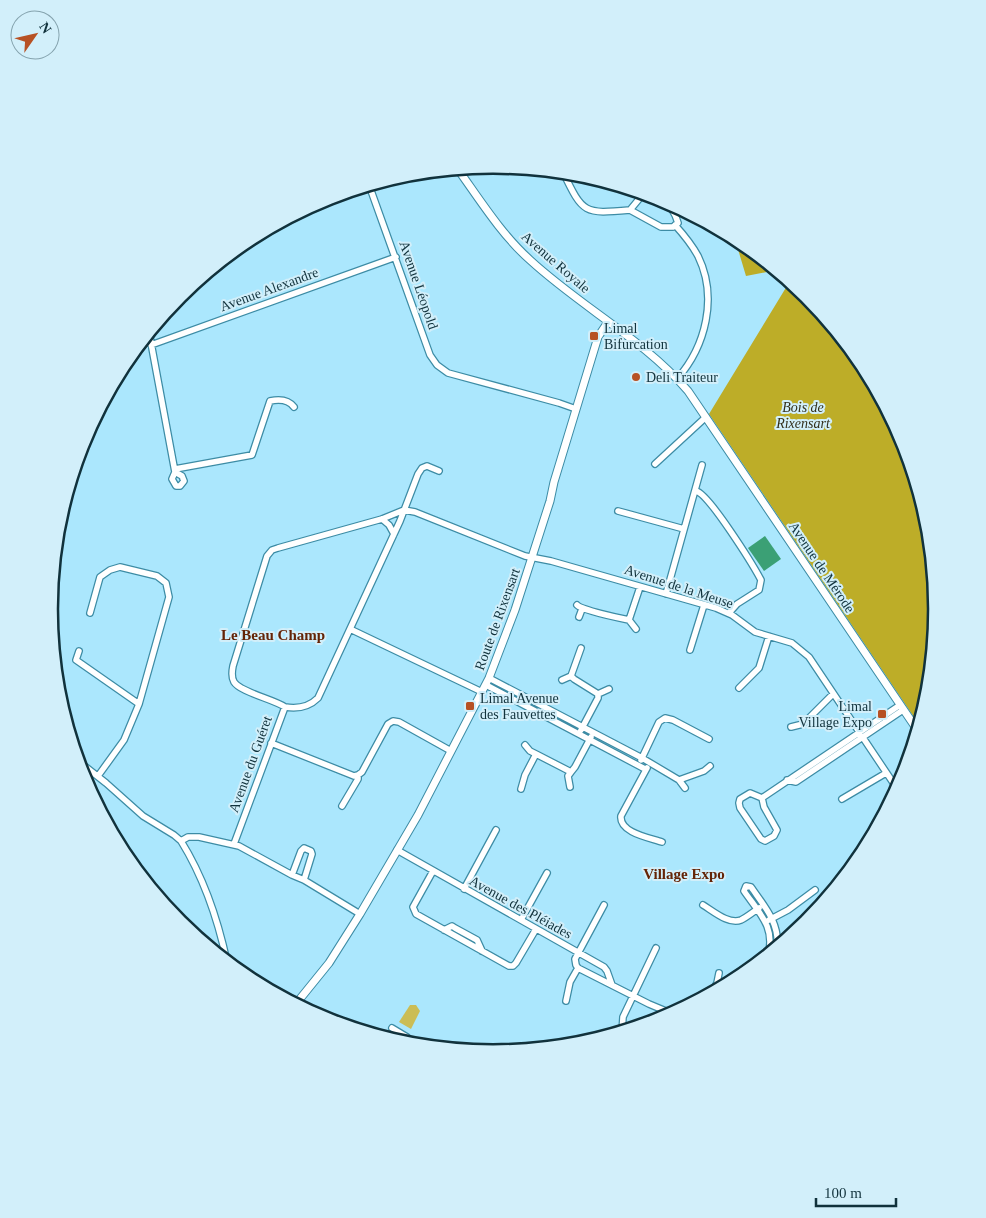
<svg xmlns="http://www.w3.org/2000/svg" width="986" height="1218" font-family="'Times New Roman',serif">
<rect width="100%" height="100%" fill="#abe7fd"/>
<path fill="#cbbd55" d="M 410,1005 L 416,1005 L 420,1011 L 411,1029 L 399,1022 Z"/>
<path fill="#bdad28" d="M 734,236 L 740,240 L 777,270 L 746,276 Z
M 790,281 L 807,295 L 863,362 L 904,439 L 929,523 L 937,609 L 929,696 L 920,726 L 709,414 Z"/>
<path fill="#3ba075" d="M 765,536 L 781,559 L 764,571 L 748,548 Z"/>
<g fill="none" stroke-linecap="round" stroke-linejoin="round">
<g stroke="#3d8ca5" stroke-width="8">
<path id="minor" d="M 563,172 C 583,214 584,214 630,210
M 369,185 L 430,355 L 437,365 L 448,373 L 559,403 L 576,409
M 630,210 L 661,227 L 673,227 L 678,223 C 675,212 670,206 662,198
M 630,210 L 644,193
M 675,225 C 684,235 692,245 698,256 C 718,297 706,346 677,379
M 149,332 L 175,472 L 182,476 L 184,481 L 180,486 L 176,486 L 172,479 L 175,472
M 151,345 L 396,257
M 655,464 L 706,417
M 175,469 L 252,455 L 270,401 C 279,399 288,399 294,407
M 696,491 C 709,494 753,565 761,580 L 759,590 L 737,604 L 729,613
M 618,511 L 684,529
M 382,519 L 389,525 L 394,534
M 666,594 L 702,465
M 577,605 C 582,610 619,618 629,620 L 640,587
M 90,613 L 100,577 L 110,570 L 120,567 L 157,576 L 166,583 L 169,597 L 139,704 L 124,740 L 98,776
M 579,617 L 582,609
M 629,620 L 636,629
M 350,629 L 482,692
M 581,648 L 571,676 L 574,679 L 598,694
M 690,650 L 704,605
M 79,651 L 76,660 L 139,704
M 489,678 L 642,758 L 679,780 L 704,771 L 710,766
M 562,680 L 571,676
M 486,685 L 645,769
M 739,688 L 759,668 L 769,636
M 285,707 C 297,709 309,707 318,698 L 400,521 L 418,474 L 422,468 L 427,466 L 439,471
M 791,727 L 803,724 L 833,694
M 581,730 L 598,698 L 598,694 L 609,689
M 271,743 L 354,776 L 358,775 L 362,772 L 388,724 L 393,721 L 399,722 L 451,751
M 525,745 L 530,751 L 536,754
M 77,760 L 106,783 L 143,816 L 174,835 L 181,841 C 204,878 218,920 227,962
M 641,760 L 659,722 L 665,718 L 673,720 L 709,739
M 647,768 L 621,816 C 619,833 651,838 662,842
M 679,780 L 685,788
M 787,780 L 796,782 L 903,710
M 570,787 L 568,776 L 571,772
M 521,789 L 525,775 L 536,754 L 571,772 L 575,767 L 591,737
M 762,798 L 764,807 L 777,830 L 774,836 L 765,841 L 761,839 L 740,808 L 739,803 L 740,799 L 750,793 L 762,798 L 900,705
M 842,799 L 886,773
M 342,806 L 358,779 L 358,775
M 181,841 L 188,837 L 199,837 L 239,846 L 292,875 L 304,880 L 360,914
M 234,844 L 285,707 C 273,699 240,692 234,682 C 231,677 232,671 233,666 L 267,556 L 272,550 L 278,548 L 382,519 L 404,510 L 415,512 L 525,556 L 551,561 L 716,608 L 732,615 L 755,632 L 792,643 L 809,657 L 898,790
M 397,850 L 604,967 L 607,971 L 612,985
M 433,871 L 413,907 L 416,914 L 509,966 L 513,966 L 516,963 L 536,929
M 292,875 L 301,851 L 304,848 L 311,851 L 312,854 L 304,880
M 464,889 L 496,830
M 604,905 L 575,959 L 576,965 L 578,968 L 649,1004 L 673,1014
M 703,905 C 713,911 729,925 741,920 C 747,917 753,912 759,908
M 521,920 L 547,873
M 769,920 L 788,910 L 815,890
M 444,930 L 452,926 L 455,928 L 477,940 L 482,951
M 768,956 C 776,927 759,913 744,891 L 746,886 L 751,887 C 764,906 780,923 777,948
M 711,994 L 717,983 L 719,973
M 566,1001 L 570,982 L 578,968
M 392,1028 L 407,1037
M 622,1032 L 623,1017 L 656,948
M 395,1041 L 400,1033"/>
</g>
<g stroke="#3d8ca5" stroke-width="9">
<path id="tertiary" d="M 457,168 C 480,200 501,234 530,260 C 581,307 643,339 688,391 L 918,731
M 295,1005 L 329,963 L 360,914 L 418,815 L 489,678 L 515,610 L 550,501 L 554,482 L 598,337 L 608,322"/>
</g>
<use href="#minor" stroke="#fff" stroke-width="5.5"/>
<use href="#tertiary" stroke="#fff" stroke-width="7"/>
</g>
<g fill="#b75124" stroke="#d2effa" stroke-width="2">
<rect x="589" y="331" width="10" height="10" rx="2.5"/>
<circle cx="636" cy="377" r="5"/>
<rect x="465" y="701" width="10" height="10" rx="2.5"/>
<rect x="877" y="709" width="10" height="10" rx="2.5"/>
</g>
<g text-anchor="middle" stroke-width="4" stroke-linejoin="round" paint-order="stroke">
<g font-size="14" fill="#11323c" stroke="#d2effa">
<text transform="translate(556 262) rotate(41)" y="5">Avenue Royale</text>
<text transform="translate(419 285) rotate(71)" y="5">Avenue Léopold</text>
<text transform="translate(269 289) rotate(-20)" y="5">Avenue Alexandre</text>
<text transform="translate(822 567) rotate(56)" y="5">Avenue de Mérode</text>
<text transform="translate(679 586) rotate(18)" y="5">Avenue de la Meuse</text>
<text transform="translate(497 619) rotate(-70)" y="5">Route de Rixensart</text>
<text transform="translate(250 764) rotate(-70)" y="5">Avenue du Guéret</text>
<text transform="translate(521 907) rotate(29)" y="5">Avenue des Pléiades</text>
</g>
<g font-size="14" fill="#11323c" stroke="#d2effa" text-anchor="start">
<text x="604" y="333">Limal<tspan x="604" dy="16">Bifurcation</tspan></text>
<text x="646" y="382">Deli Traiteur</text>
<text x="480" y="703">Limal Avenue<tspan x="480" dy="16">des Fauvettes</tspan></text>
<text x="872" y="711" text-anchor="end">Limal<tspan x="872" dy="16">Village Expo</tspan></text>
</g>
<g font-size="14" font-style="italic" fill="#33301b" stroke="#d2effa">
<text x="803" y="412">Bois de<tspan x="803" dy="16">Rixensart</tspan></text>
</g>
<g font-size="15" font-weight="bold" fill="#642406" stroke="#d2effa">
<text x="273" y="640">Le Beau Champ</text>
<text x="684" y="879">Village Expo</text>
</g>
</g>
<path d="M0 0H986V1218H0ZM58 609a435 435 0 1 1 870 0a435 435 0 1 1-870 0Z" fill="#d2effa" fill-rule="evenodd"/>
<path fill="none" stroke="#11323c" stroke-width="2.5" d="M58 609a435 435 0 1 1 870 0a435 435 0 1 1-870 0Z"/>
<g transform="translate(35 35) rotate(56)"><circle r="24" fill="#d2effa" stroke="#85a3ae"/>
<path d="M0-4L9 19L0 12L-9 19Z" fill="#b75124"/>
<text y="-8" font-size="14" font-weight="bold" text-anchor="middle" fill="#11323c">N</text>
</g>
<path d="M816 1198v8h80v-8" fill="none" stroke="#11323c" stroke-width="2.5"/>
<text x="824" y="1198" font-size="15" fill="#11323c" stroke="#d2effa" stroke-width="4" paint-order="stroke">100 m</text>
</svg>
